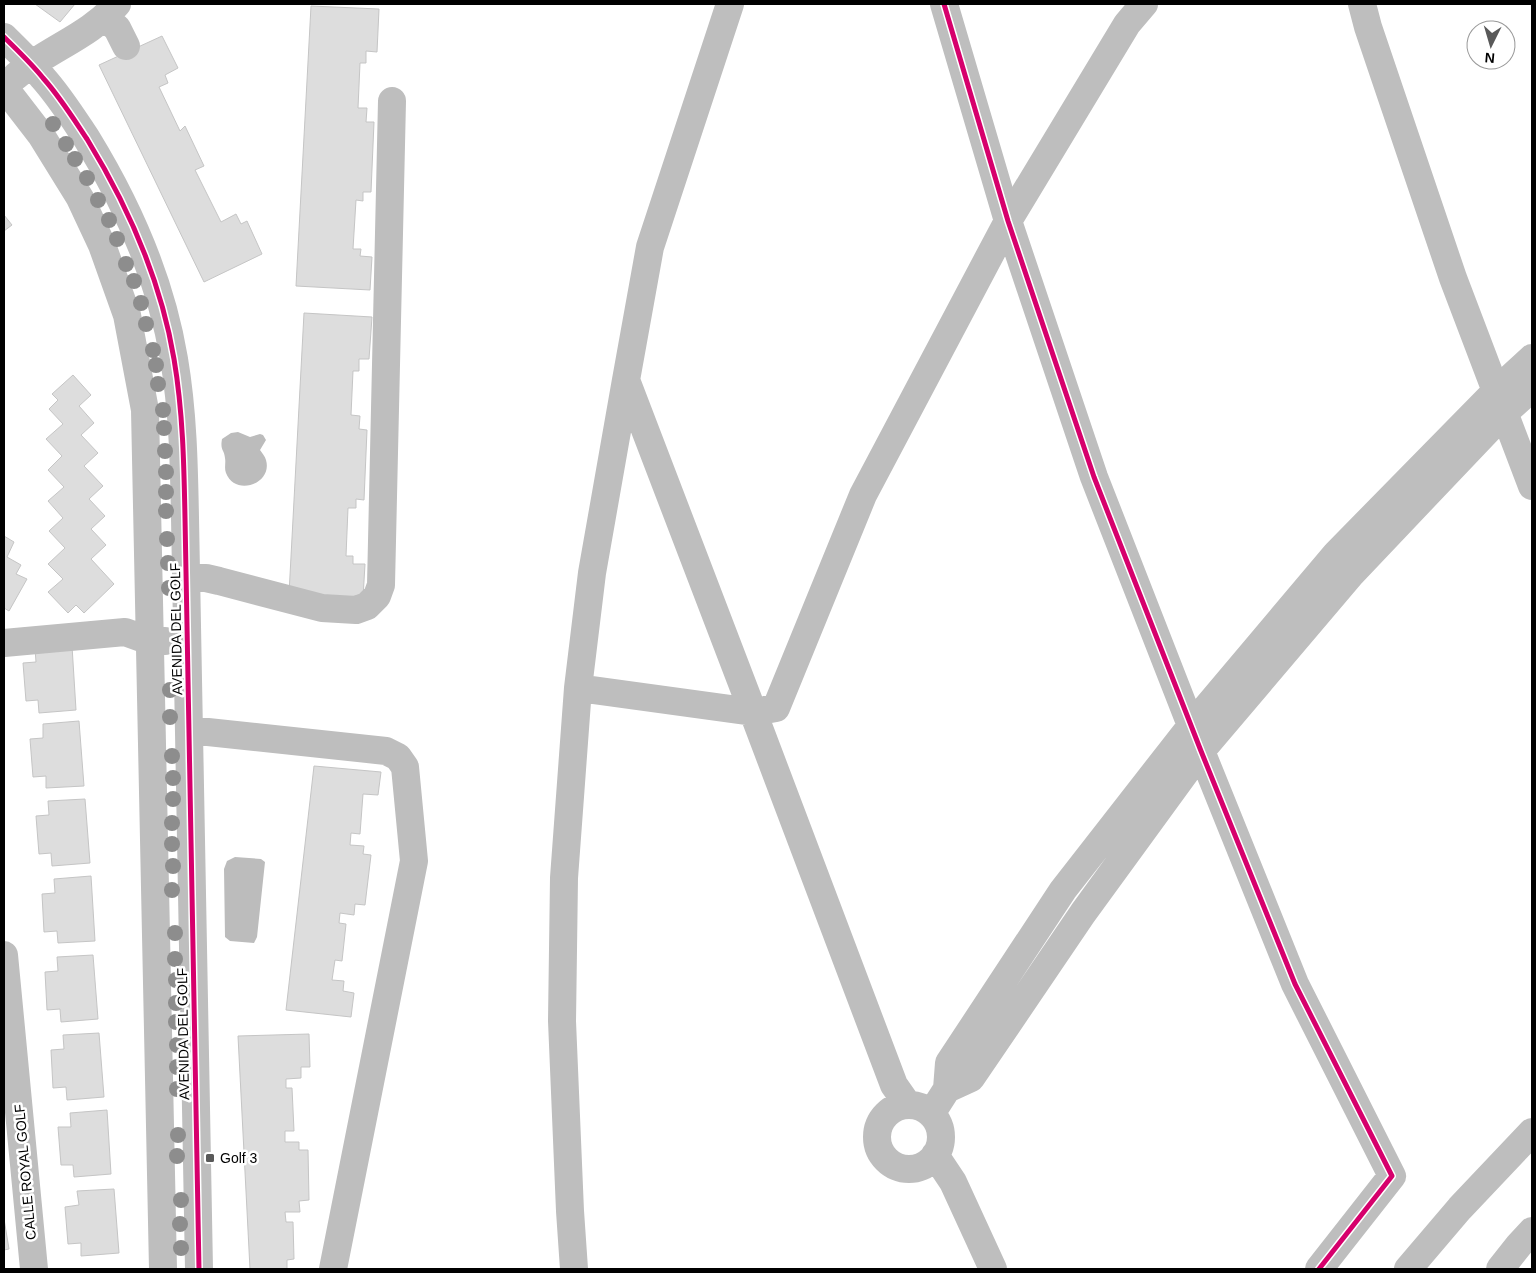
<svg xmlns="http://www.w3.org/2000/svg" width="1536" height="1273" font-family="Arial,sans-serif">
<rect width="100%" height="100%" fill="#fff"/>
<path fill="#bcbcbc" d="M 238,432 L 250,437 L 260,434 L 263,435 L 266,440 L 260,450 C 262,453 265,456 266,460 C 273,484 235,497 226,473 C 224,468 226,463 225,458 C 224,449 220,451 222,439 L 231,433 Z
M 235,857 L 261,859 L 265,862 L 257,937 L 254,943 L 230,941 L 225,937 L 224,869 L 227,861 Z"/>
<path fill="#ddd" stroke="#c5c5c5" d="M 35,4 L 75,4 L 60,22 Z
M 311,6 L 379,9 L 377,52 L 366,51 L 366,63 L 360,63 L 358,108 L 367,108 L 366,122 L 374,122 L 371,192 L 363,192 L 363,201 L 356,200 L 353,249 L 361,249 L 360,256 L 372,257 L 370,290 L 296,286 Z
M 162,36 L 178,68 L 165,75 L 168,83 L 159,87 L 180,131 L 185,126 L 204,166 L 195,170 L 221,222 L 236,214 L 241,224 L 247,221 L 262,254 L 204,282 L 99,65 Z
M 4,215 L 12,225 L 4,231 Z
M 304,313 L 372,317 L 369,359 L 359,359 L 359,371 L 353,371 L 351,415 L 360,416 L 359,429 L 367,430 L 364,500 L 356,499 L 356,508 L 348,508 L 346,556 L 353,556 L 353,564 L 365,564 L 363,598 L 289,594 Z
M 73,375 L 91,395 L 79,406 L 94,423 L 81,435 L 98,453 L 84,466 L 103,486 L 89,499 L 105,516 L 91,529 L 106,545 L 91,559 L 114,584 L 84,613 L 76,605 L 68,613 L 48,592 L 63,579 L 48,564 L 65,548 L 49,531 L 63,518 L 48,501 L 64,487 L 48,470 L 62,456 L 46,439 L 63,424 L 49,409 L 58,400 L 52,394 Z
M 4,536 L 14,542 L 7,557 L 21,565 L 16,574 L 27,579 L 9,611 L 4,608 Z
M 72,646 L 76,710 L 39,713 L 38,700 L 26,701 L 23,663 L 36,662 L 35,649 Z
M 79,721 L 84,786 L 46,788 L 46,776 L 33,777 L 30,739 L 43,738 L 43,724 Z
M 314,766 L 381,772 L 378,795 L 363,794 L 360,834 L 351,833 L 350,845 L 364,846 L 363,854 L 371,855 L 365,905 L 355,904 L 354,915 L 340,913 L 339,923 L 346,924 L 342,961 L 335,960 L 332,980 L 344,981 L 343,991 L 354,993 L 351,1017 L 286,1010 Z
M 85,799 L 90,863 L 52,866 L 51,853 L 39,854 L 36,816 L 49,815 L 48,801 Z
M 91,876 L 95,941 L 58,943 L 57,931 L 44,932 L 42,894 L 55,893 L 54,879 Z
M 93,955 L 98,1019 L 61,1022 L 60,1009 L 47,1010 L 45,972 L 58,971 L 57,957 Z
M 99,1033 L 104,1097 L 67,1100 L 66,1087 L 53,1088 L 51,1050 L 64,1049 L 63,1035 Z
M 309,1034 L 310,1067 L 301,1067 L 301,1078 L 286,1079 L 286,1088 L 292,1088 L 294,1131 L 285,1131 L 285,1142 L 299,1142 L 299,1150 L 308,1150 L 309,1200 L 299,1201 L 300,1212 L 285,1212 L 286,1222 L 293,1222 L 294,1259 L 287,1260 L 287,1269 L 250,1269 L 238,1036 Z
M 107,1110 L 111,1174 L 74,1177 L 73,1165 L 61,1165 L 58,1127 L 71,1127 L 70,1113 Z
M 114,1189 L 119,1253 L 81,1256 L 81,1243 L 68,1244 L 65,1207 L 79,1205 L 77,1191 Z
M 4,1219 L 9,1249 L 4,1250 Z"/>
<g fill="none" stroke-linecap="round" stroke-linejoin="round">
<path stroke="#bebebe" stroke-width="28" d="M 730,4 L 650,247 L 626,380 L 753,712 L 894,1085 L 908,1105
M 944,4 L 1008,221 L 1094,477 L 1201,751 L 1295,984 L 1392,1176 L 1319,1269
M 1362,4 L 1368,27 L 1453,278 L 1532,486
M 104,18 L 117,28 L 126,46
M 4,37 C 17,50 31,63 43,78 C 60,97 73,118 87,139 C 128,206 161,281 174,359 C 183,412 184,465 185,518 L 199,1269
M 16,76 C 48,49 90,36 117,4
M 4,87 L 41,135 L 80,198 L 102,245 L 127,315 L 145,410 L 163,1269
M 186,578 L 206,578 L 219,581 L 322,608 L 356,610 L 367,606 L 377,596 L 381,585 L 392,101
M 4,643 L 125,632 L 150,641 L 165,641
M 578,688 L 753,712 L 776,708 L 863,495 L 1008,221 L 1127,24 L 1144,4
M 189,730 L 386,751 L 398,757 L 405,767 L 414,861 L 333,1269
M 4,955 L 34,1269
M 947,1089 L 971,1078 L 1083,913 L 1201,751 L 1352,573 L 1504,413 L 1532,388
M877 1137a32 32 0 1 1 64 0a32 32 0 1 1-64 0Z
M 931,1114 L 947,1089 L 949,1063 L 1063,890 L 1191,726 L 1336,554 L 1496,391 L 1532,358
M 935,1155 L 953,1182 L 993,1269
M 574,1269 L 570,1211 L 562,1021 L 564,878 L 578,688 L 592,573 L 626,380
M 1408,1269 L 1460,1208 L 1532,1132
M 1500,1269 L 1519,1245 L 1532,1231"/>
<g stroke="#fff" stroke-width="8">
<path id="cycleway" d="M 944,4 L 1008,221 L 1094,477 L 1201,751 L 1295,984 L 1392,1176 L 1319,1269
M 4,37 C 17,50 31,63 43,78 C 60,97 73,118 87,139 C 128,206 161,281 174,359 C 183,412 184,465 185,518 L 199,1269"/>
</g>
<use href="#cycleway" stroke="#d6006c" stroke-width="5"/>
</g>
<g fill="#8d8d8d">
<circle cx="53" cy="124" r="8"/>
<circle cx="66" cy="144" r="8"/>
<circle cx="75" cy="159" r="8"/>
<circle cx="87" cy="178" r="8"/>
<circle cx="98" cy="200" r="8"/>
<circle cx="109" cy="220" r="8"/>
<circle cx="117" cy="239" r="8"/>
<circle cx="126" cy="264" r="8"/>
<circle cx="134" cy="281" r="8"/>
<circle cx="141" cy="303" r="8"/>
<circle cx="146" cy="324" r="8"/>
<circle cx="153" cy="350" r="8"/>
<circle cx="156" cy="365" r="8"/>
<circle cx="158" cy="384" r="8"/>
<circle cx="163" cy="410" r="8"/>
<circle cx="164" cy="428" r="8"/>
<circle cx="165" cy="451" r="8"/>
<circle cx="166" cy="472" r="8"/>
<circle cx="166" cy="492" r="8"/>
<circle cx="166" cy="511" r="8"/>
<circle cx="167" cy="539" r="8"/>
<circle cx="168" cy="563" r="8"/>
<circle cx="169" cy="588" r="8"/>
<circle cx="170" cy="690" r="8"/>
<circle cx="170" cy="717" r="8"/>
<circle cx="172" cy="756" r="8"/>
<circle cx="173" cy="778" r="8"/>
<circle cx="173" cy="799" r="8"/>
<circle cx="172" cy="823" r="8"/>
<circle cx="172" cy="844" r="8"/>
<circle cx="173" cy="866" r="8"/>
<circle cx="172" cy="890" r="8"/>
<circle cx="175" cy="933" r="8"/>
<circle cx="175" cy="959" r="8"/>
<circle cx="176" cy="980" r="8"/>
<circle cx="176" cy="1003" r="8"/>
<circle cx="176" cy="1022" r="8"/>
<circle cx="177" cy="1045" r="8"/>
<circle cx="177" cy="1067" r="8"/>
<circle cx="177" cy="1089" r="8"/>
<circle cx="178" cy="1135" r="8"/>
<circle cx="177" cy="1156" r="8"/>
<circle cx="181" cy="1200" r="8"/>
<circle cx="180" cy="1224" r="8"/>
<circle cx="181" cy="1248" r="8"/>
</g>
<rect fill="#595959" stroke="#fff" stroke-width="2" x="205" y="1153" width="10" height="10" rx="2.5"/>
<g text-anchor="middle" stroke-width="5" stroke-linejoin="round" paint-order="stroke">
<g font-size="14" fill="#000" stroke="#fff">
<text transform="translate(176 629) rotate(-91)" y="5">AVENIDA DEL GOLF</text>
<text transform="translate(183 1034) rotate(-91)" y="5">AVENIDA DEL GOLF</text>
<text transform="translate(25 1172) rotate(-95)" y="5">CALLE ROYAL GOLF</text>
</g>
<g font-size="14" fill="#000" stroke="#fff" text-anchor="start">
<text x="220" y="1163">Golf 3</text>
</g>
</g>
<rect width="1536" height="1273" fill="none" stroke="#000000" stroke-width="10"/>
<g transform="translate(1491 45) rotate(185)"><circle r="24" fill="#ffffff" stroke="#999999"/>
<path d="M0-4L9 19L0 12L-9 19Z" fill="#595959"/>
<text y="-8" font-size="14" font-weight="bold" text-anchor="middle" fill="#000000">N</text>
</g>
</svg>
